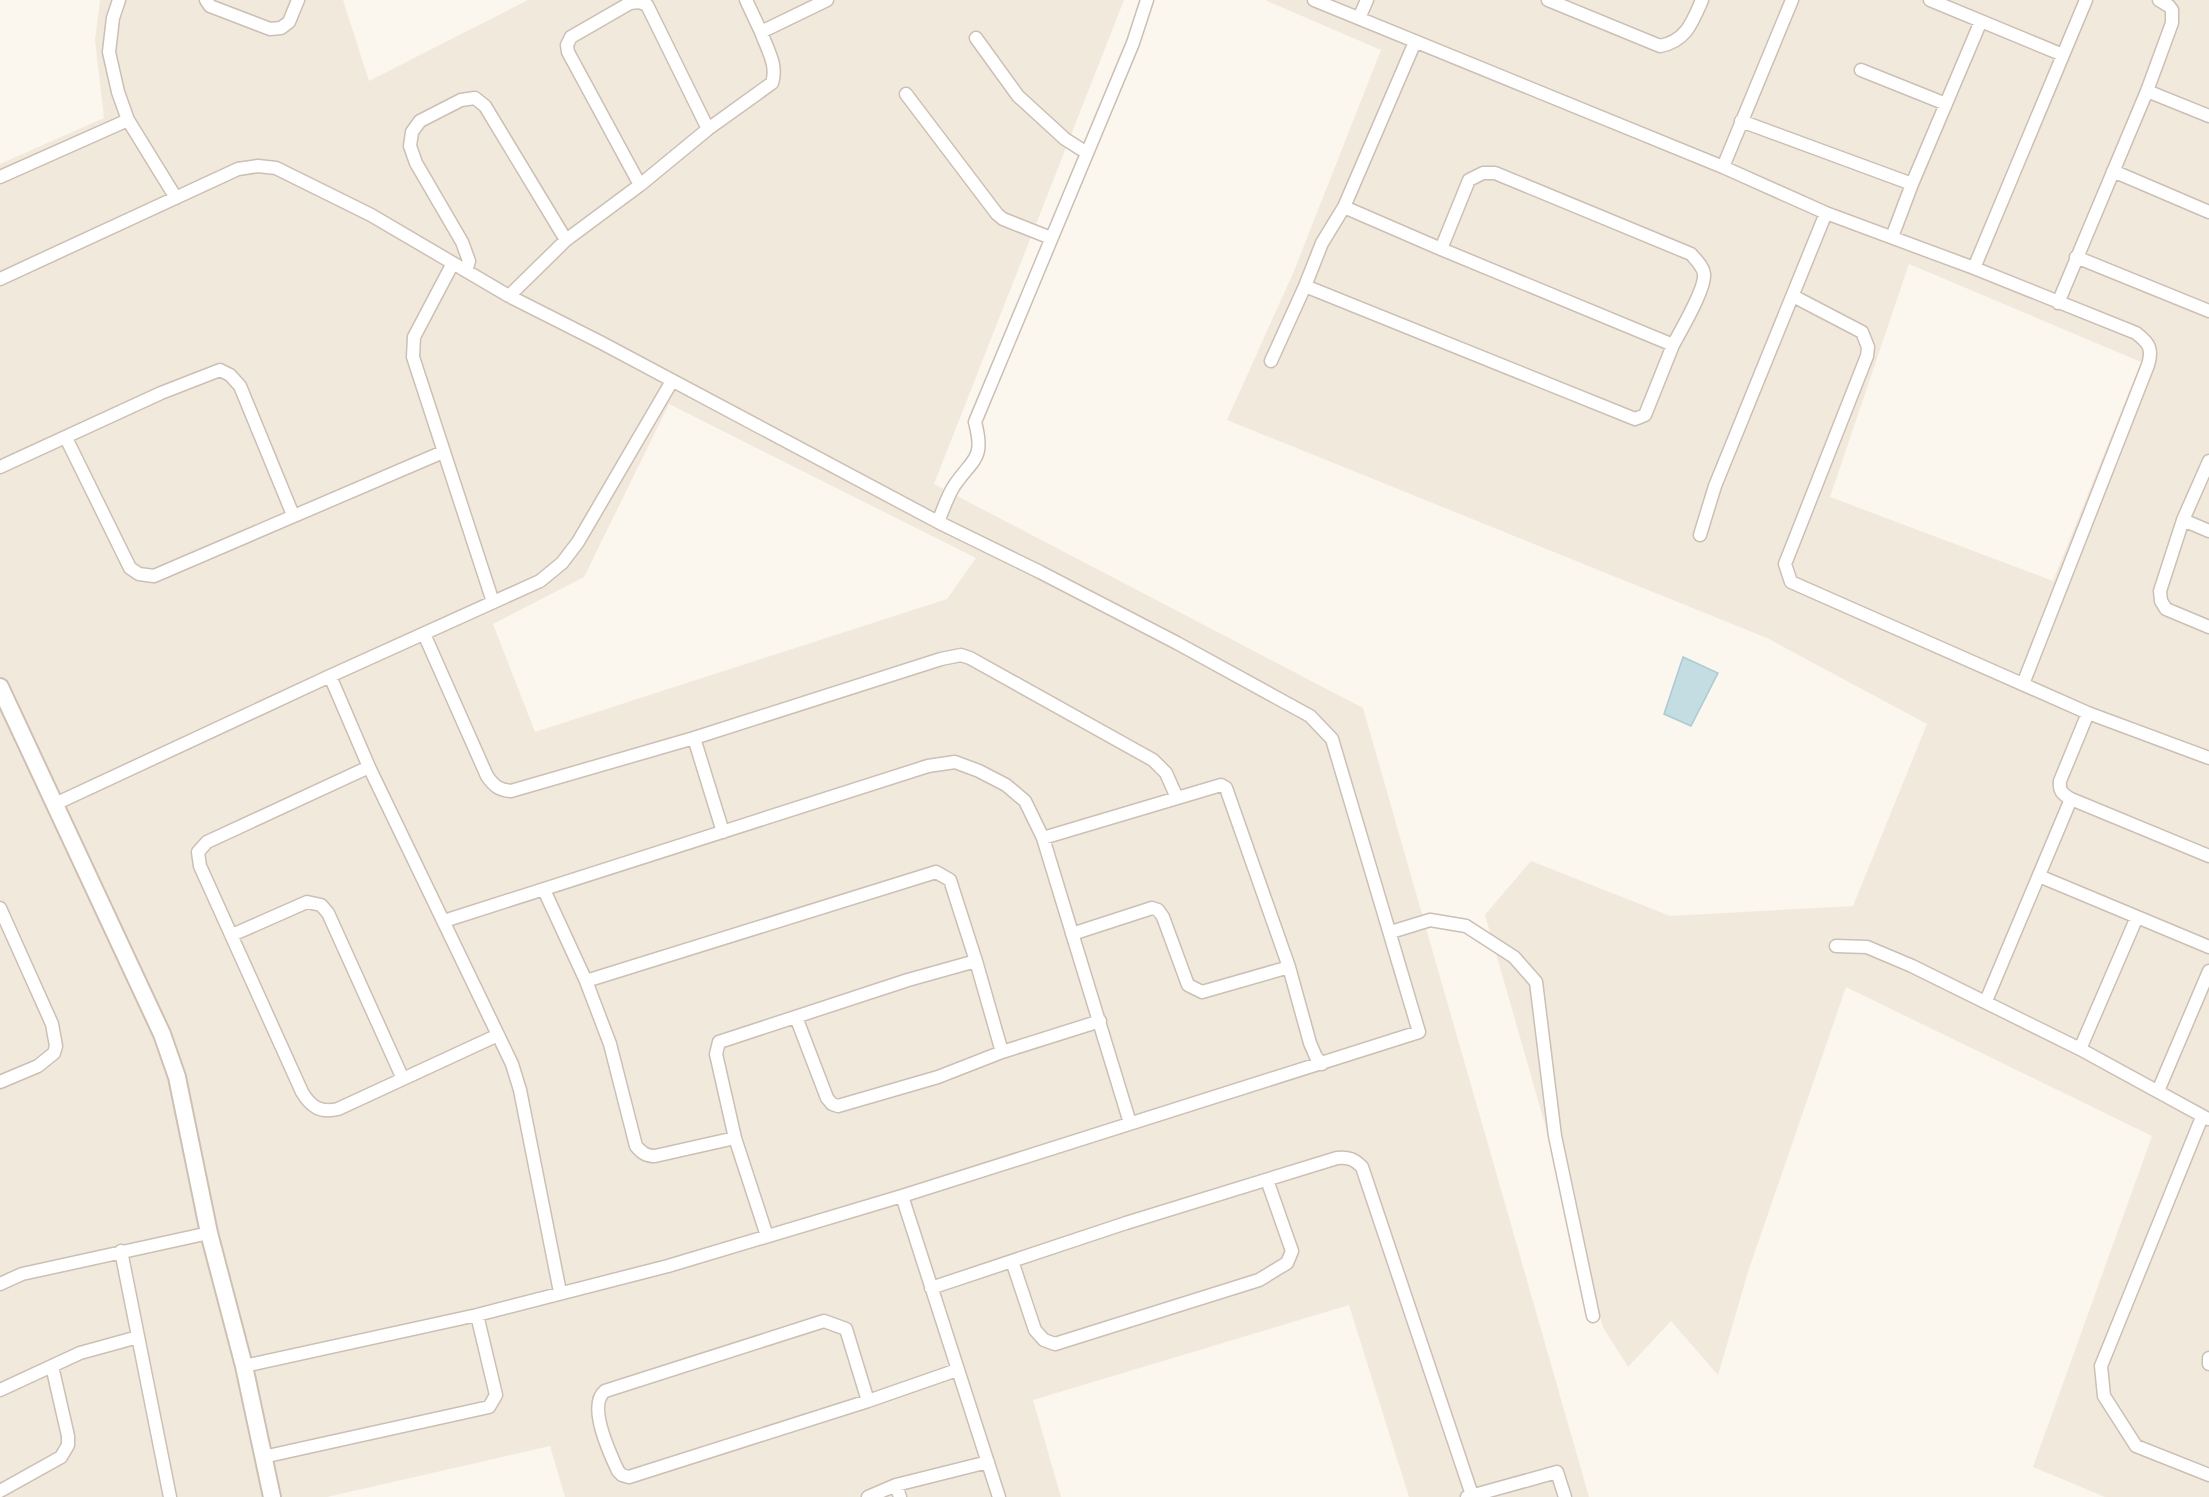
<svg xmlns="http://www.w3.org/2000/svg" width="2209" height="1497" font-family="'Asap Condensed',sans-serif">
<rect width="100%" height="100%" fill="#fbf6ee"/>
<path fill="#f2e9dd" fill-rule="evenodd" d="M 100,0 L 343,0 L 369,81 L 528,0 L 1124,0 L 934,484 L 1363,708 L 1589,1497 L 1409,1497 L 1349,1305 L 1033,1400 L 1061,1497 L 565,1497 L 550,1446 L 327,1497 L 0,1497 L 0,164 L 104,118 L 95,40 ZM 669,404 L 976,558 L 947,599 L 535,732 L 493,624 L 584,577 Z
M 1265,0 L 2209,0 L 2209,1497 L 2105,1497 L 2033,1467 L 2152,1136 L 1846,987 L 1748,1272 L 1718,1375 L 1671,1321 L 1628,1367 L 1603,1327 L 1485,915 L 1531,861 L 1670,916 L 1853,906 L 1927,724 L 1767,638 L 1227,420 L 1294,271 L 1381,50 ZM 1909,264 L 2141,362 L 2053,581 L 1830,497 Z"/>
<path fill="#c4dde3" stroke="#abcbd3" stroke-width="1.5" d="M 1683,657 L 1718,673 L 1691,726 L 1664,714 Z"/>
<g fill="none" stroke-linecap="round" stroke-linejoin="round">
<g stroke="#ccbfb4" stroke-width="15">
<path id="street" d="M 119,0 L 113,18 L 109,52 L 118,92 L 128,120 L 176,198
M 206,0 L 210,6 L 270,29 L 281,28 L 289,22 L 298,0
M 746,0 L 761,32
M 1314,0 L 1723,167 L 1826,213 L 1974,268 L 2136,333 C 2149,343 2153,349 2148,365 L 2023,684
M 1548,0 L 1660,46 C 1686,41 1692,23 1702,0
M 1930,0 L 2063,55 L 1974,268
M 1359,18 L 1367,0
M 976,38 L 1018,96 L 1065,139 L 1087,153
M 1415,42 L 1344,207 L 1441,249 L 1673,345 C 1681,330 1706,288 1704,274 C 1703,266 1696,260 1691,254 L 1495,173 L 1483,173 L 1469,180 L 1441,249
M 2063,55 L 2086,0
M 1861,70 L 1946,104
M 2147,91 L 2209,116
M 906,94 L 997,214 L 1003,219 L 1051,238
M 1741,121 L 1912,184
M 1723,167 L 1792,0
M 2113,171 L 2209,212
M 0,177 L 128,120
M 640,185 L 568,52 L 567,45 L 571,37 L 630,3 L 639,2 L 647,5 L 708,129
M 1892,237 L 1912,184 L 1981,21
M 2076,257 L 2209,311
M 453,263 L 414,337 L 413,357 L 493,602
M 466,271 L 469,261 L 462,242 L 416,163 L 410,146 L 412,132 L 420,121 L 461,100 L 475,98 L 485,106 L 566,240
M 0,279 L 238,169 L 258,166 L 276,168 L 371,215 L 509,296 L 600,342 L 938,522 L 1040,572 L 1177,643 L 1310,716 L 1332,739 L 1419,1032 L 902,1196 L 668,1266 L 477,1315 L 244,1366
M 1305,286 L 1635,419 L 1645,415 L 1673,345
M 509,296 L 566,240 L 640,185 L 708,129 L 772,83 C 778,65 767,49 761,32 L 827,0
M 1793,296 L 1862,332 L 1868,347 L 1867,356 L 1785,564 L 1791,582 L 2088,713
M 2058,303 L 2147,91 L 2172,23 L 2172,10 L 2169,6 L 2159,0
M 1271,361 L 1305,286 L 1322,243 L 1344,207
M 66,438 L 130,568 L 139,574 L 154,576 L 443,452
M 2209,461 L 2183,520 L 2160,591 L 2161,601 L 2166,609 L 2209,627
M 0,467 L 161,393 L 220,370 L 230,375 L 240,386 L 293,515
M 2183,520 L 2209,531
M 938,522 C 943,510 947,497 954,486 C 973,458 985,460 975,422 L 1133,43 L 1147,0
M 1700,535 L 1715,486 L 1826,213
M 424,634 L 487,776 C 494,786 499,790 511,791 L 694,738 L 941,659 L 961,655 L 970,658 L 1153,760 L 1166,773 L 1177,798
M 330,676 L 369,767 L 512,1064 L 520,1090 L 560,1292
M 694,738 L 723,832
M 369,767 L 207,842 L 198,852 L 200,866 L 302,1092 C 311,1107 320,1113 338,1109 L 498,1035
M 2071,799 C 2062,794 2059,791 2060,781 L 2088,713 L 2209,758
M 55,804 L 330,676 L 540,581 L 562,563 L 578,542 L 672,381
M 1043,838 L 1221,785 L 1226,788 L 1289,967 L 1310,1043 L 1316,1057 L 1322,1064
M 2039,876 L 2209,947
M 544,890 L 586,981 L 610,1044 L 636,1146 C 642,1153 646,1156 655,1156 L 735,1138
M 0,908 L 52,1024 L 56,1046 L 54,1053 L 38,1066 L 0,1082
M 444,921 L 928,766 L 955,762 L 979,771 L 1006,785 L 1025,801 L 1043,838 L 1130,1123
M 1391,932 L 1430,920 L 1466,926 L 1514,957 L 1536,982 L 1555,1136 L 1593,1316
M 1072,934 L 1152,908 L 1158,910 L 1163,917 L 1188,985 L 1202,992 L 1289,967
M 232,935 L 307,902 L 321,905 L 328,913 L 403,1079
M 1836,946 L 1867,947 L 1912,966 L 2080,1049 L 2208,1119
M 976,961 L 1002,1052
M 586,981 L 936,872 L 950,880 L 976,961 L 908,980 L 719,1042 L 716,1054 L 735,1138 L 767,1236
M 1986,1001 L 2071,799 L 2209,856
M 796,1017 L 827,1098 L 832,1104 L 838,1106 L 938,1077 L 1002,1052 L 1100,1021
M 2080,1049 L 2137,917
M 2158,1091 L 2209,971
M 2202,1117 L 2101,1366 L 2104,1396 L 2136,1446 L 2209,1475
M 902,1196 L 999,1497
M 121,1251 L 170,1497
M 1012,1261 L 1035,1330 L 1044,1340 L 1055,1344 L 1259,1280 L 1287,1263 L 1292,1251 L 1267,1180
M 0,1284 L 22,1274 L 209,1233
M 931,1288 L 1126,1223 L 1337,1158 C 1349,1157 1354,1159 1362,1167 L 1472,1495
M 2209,1358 L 2209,1364
M 0,1390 L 80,1353 L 138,1337
M 868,1401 L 846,1329 L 824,1321 L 605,1391 C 587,1405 610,1454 618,1471 L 622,1475 L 629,1477 L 868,1401 L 957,1370
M 263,1457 L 489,1407 L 496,1395 L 477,1315
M 896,1485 L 900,1497
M 0,1491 L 61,1457 L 68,1445 L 68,1436 L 52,1366
M 868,1497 L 896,1485 L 988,1462
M 1467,1497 L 1557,1472 L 1565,1497"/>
</g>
<g stroke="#cec0b2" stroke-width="20">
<path id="secondary" d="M 0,687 L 162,1034 L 177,1077 L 209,1233 L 244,1366 L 272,1497"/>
</g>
<use href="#street" stroke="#fff" stroke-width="12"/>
<use href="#secondary" stroke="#fff" stroke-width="16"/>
</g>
</svg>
